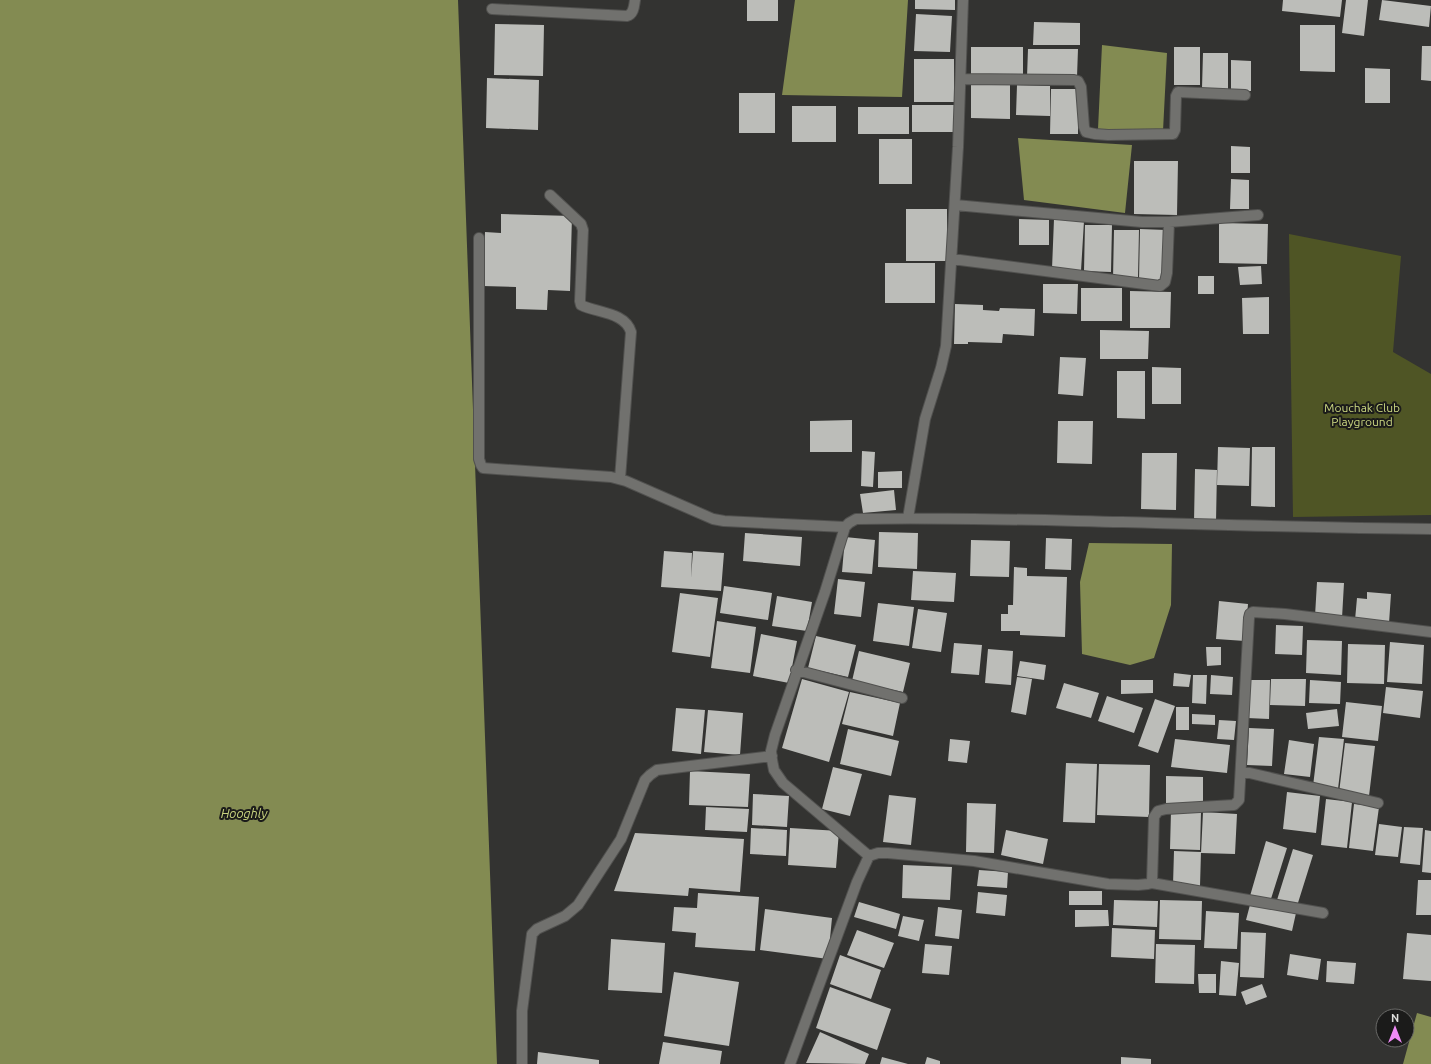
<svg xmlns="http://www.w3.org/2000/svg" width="1431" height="1064" font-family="Ubuntu,sans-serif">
<rect width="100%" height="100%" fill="#333331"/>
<path fill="#4f5525" d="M 1289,234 L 1401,256 L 1393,352 L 1431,374 L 1431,515 L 1293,517 Z"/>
<path fill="#838b52" d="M 0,0 L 458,0 L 497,1064 L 0,1064 Z
M 795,0 L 908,0 L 902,97 L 782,95 Z
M 1102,45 L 1167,53 L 1163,131 L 1098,129 Z
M 1018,138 L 1132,145 L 1125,213 L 1024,200 Z
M 1089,543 L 1172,544 L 1171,605 L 1154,658 L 1130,665 L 1082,654 L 1080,582 Z
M 1417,1013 L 1431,1017 L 1431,1064 L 1403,1064 Z"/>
<path fill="#bcbdb9" d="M 747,0 L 778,0 L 778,21 L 747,21 Z
M 915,0 L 955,0 L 955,10 L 915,9 Z
M 1283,0 L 1342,0 L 1340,17 L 1282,11 Z
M 1346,0 L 1368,0 L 1364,36 L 1342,33 Z
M 1382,0 L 1431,6 L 1429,27 L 1379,20 Z
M 916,14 L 952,16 L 950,52 L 914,51 Z
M 1034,22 L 1080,23 L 1080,45 L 1033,45 Z
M 495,24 L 544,25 L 543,76 L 494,75 Z
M 1300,25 L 1335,25 L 1335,72 L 1300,71 Z
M 1422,46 L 1431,46 L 1431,81 L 1421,80 Z
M 971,47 L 1023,47 L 1023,76 L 971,75 Z
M 1174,47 L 1200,47 L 1200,85 L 1174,85 Z
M 1028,49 L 1078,49 L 1077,77 L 1027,77 Z
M 1203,53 L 1228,53 L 1228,89 L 1202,88 Z
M 914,59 L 954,59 L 954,102 L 914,102 Z
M 1231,60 L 1251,61 L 1251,91 L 1231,91 Z
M 1365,68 L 1390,69 L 1390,103 L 1365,103 Z
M 487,78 L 539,80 L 538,130 L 486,128 Z
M 971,85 L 1010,85 L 1010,119 L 971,118 Z
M 1017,85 L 1050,86 L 1050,116 L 1016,115 Z
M 1051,89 L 1078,89 L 1078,134 L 1050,134 Z
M 739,93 L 775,93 L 775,133 L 739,133 Z
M 912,105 L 955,105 L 955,132 L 912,132 Z
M 792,106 L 836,106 L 836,142 L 792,142 Z
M 858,107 L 909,107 L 909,134 L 858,134 Z
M 879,139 L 912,139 L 912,184 L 879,184 Z
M 1231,146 L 1250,147 L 1250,173 L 1231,173 Z
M 1134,161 L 1178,161 L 1177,215 L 1134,214 Z
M 1231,179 L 1249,180 L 1249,209 L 1230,209 Z
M 906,209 L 947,209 L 947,261 L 906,261 Z
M 501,214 L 572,216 L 570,291 L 548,290 L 547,310 L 516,309 L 516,287 L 483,286 L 485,232 L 501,233 Z
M 1019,219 L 1049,220 L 1049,245 L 1019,245 Z
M 1054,219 L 1084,221 L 1081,271 L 1052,269 Z
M 1219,223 L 1268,224 L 1267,264 L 1219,263 Z
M 1085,225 L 1112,225 L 1111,272 L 1084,271 Z
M 1140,229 L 1166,230 L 1165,280 L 1139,280 Z
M 1114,230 L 1139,230 L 1138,278 L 1113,278 Z
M 885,263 L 935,263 L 935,303 L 885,303 Z
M 1261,266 L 1262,284 L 1240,285 L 1238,267 Z
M 1198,276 L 1214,276 L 1214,294 L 1198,294 Z
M 1043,284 L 1078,284 L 1077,314 L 1043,313 Z
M 1081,288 L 1122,288 L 1122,321 L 1081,321 Z
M 1130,291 L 1171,292 L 1170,328 L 1130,328 Z
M 1269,297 L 1269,334 L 1243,334 L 1242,298 Z
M 955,304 L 983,305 L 983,310 L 999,311 L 1000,308 L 1035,309 L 1034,336 L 1003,334 L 1002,343 L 968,342 L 968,344 L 954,344 Z
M 1100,330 L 1149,331 L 1148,359 L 1100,359 Z
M 1060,357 L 1086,358 L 1083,396 L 1058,394 Z
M 1152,367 L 1181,368 L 1181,404 L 1152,404 Z
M 1117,371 L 1145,371 L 1145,419 L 1117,418 Z
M 852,420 L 852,452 L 810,452 L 810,421 Z
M 1058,421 L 1093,421 L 1092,464 L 1057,463 Z
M 1218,447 L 1250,448 L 1249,486 L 1217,485 Z
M 1252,447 L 1275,447 L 1275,507 L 1251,506 Z
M 862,451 L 875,452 L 873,487 L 861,486 Z
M 1142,453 L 1177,453 L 1176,510 L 1141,509 Z
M 1195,469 L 1217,470 L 1216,522 L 1194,522 Z
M 902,471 L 902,488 L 878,488 L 878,472 Z
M 894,490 L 896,510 L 863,513 L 860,494 Z
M 879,532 L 918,533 L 917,569 L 878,567 Z
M 745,533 L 802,537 L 800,566 L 743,561 Z
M 845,537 L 875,540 L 872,574 L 842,572 Z
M 1046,538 L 1072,539 L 1071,570 L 1045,569 Z
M 971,540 L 1010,541 L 1009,577 L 970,576 Z
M 664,551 L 692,553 L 691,578 L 693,551 L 724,553 L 721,591 L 661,587 Z
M 1014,567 L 1027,568 L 1027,576 L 1067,577 L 1065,637 L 1020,635 L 1020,631 L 1001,631 L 1001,614 L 1008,614 L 1008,605 L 1013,605 Z
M 913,571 L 956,573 L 954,602 L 911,600 Z
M 838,579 L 865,582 L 861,617 L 834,614 Z
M 1317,582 L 1344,583 L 1342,618 L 1315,616 Z
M 724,586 L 772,593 L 768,620 L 720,613 Z
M 1367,592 L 1391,594 L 1389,623 L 1355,620 L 1357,598 L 1367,599 Z
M 680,593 L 718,598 L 710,657 L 672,652 Z
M 777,596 L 812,602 L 807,631 L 772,626 Z
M 1219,601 L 1248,604 L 1245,641 L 1216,639 Z
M 878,603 L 914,607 L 909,646 L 873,641 Z
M 918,609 L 947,613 L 941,652 L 912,648 Z
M 717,621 L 756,627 L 750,673 L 711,668 Z
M 1276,625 L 1303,626 L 1302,655 L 1275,654 Z
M 761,634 L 797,641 L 789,683 L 753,676 Z
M 816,636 L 856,645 L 848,677 L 808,668 Z
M 1307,640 L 1342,641 L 1341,675 L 1306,673 Z
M 1390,642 L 1424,645 L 1422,684 L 1387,682 Z
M 954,643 L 982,645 L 979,675 L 951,673 Z
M 1348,644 L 1385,645 L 1384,684 L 1347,683 Z
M 1206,647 L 1221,647 L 1221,665 L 1207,666 Z
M 988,649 L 1013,651 L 1011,685 L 985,683 Z
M 859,651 L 910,663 L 903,692 L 852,681 Z
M 1020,661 L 1046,665 L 1044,680 L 1017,676 Z
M 1174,673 L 1191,675 L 1189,687 L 1173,686 Z
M 1193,675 L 1207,675 L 1206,704 L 1192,703 Z
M 1211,675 L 1233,677 L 1232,695 L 1210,694 Z
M 1017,677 L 1032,679 L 1026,715 L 1011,712 Z
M 802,679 L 849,692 L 829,762 L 782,748 Z
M 1271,679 L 1306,679 L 1305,706 L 1270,705 Z
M 1121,680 L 1153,680 L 1153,693 L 1121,694 Z
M 1248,680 L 1270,680 L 1269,719 L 1247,718 Z
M 1310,680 L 1341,682 L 1340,704 L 1309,703 Z
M 1064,683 L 1099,693 L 1091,718 L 1056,708 Z
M 1386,687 L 1423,691 L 1420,718 L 1383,713 Z
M 850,692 L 900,703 L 893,736 L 842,724 Z
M 1107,696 L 1143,708 L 1134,733 L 1098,721 Z
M 1155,699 L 1175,706 L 1158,753 L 1138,746 Z
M 1346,702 L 1382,706 L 1378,741 L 1342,737 Z
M 1176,707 L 1189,707 L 1189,730 L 1176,730 Z
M 676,708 L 705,710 L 701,754 L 672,751 Z
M 1337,709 L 1339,726 L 1308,729 L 1306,713 Z
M 708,710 L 743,713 L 740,755 L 704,752 Z
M 1192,714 L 1215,715 L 1215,725 L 1192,724 Z
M 1219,720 L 1236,721 L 1234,740 L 1217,739 Z
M 1249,728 L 1274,729 L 1272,766 L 1247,765 Z
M 848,729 L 899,741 L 891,776 L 840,764 Z
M 1319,737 L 1344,739 L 1338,789 L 1313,786 Z
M 950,739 L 970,741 L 967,763 L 948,761 Z
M 1175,739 L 1230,745 L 1227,773 L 1171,767 Z
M 1289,740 L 1314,744 L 1310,777 L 1284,774 Z
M 1345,743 L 1375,746 L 1369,796 L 1339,793 Z
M 1066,763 L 1097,764 L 1095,823 L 1063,822 Z
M 1099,764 L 1150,765 L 1149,817 L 1097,815 Z
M 833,767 L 862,774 L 850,816 L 822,809 Z
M 690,771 L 750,774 L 748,807 L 689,805 Z
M 1166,776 L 1203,777 L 1203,805 L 1166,804 Z
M 1287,792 L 1320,796 L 1316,833 L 1283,829 Z
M 753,794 L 789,796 L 787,827 L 752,825 Z
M 889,795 L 916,798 L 911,845 L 883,842 Z
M 1326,799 L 1352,802 L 1347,848 L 1321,845 Z
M 967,803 L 996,804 L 994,853 L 966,852 Z
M 1354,804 L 1379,807 L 1373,851 L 1349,848 Z
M 706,807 L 749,809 L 747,832 L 705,830 Z
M 1171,811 L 1201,812 L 1200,850 L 1170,849 Z
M 1203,812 L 1237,814 L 1235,854 L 1201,853 Z
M 1379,824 L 1402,827 L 1398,857 L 1375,855 Z
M 1404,827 L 1423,828 L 1420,865 L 1400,863 Z
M 751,828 L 787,830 L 786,856 L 750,854 Z
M 790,828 L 839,831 L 836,868 L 788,865 Z
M 1006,830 L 1048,839 L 1043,864 L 1001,855 Z
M 1425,830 L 1431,831 L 1431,873 L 1422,872 Z
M 635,833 L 744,839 L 740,892 L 689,888 L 688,896 L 614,891 Z
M 1266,841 L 1287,848 L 1270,902 L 1250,896 Z
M 1293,849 L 1313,855 L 1297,906 L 1277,900 Z
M 1174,851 L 1201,852 L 1200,886 L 1173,885 Z
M 903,865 L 952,867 L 950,900 L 902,898 Z
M 979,870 L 1008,872 L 1007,888 L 977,886 Z
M 1418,880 L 1431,880 L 1431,915 L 1416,915 Z
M 1069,891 L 1102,891 L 1102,905 L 1069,905 Z
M 978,892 L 1007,895 L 1005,916 L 976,913 Z
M 698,893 L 759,897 L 755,951 L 695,947 L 696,933 L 672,931 L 674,907 L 697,908 Z
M 1114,900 L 1158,901 L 1157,927 L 1113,925 Z
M 1160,900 L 1202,901 L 1201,940 L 1159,939 Z
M 1251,901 L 1296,913 L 1292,931 L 1246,920 Z
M 859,902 L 900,914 L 896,929 L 854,917 Z
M 938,907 L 962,910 L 959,939 L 935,936 Z
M 765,909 L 832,918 L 828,959 L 760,950 Z
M 1075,910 L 1108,910 L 1109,926 L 1075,927 Z
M 1206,911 L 1239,913 L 1237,949 L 1204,948 Z
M 903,916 L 924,920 L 919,941 L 898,936 Z
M 1112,928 L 1155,930 L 1154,959 L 1111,957 Z
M 857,930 L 894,943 L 884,968 L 847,955 Z
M 1241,932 L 1266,933 L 1264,978 L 1240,977 Z
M 1407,933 L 1431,935 L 1431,981 L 1403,979 Z
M 611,939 L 665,943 L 662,993 L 608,990 Z
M 925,944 L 952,946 L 949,975 L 922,973 Z
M 1156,944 L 1195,945 L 1194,984 L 1155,983 Z
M 1290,954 L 1321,959 L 1318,980 L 1287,975 Z
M 840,955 L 881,970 L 871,999 L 830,984 Z
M 1221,961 L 1239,963 L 1236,996 L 1219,995 Z
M 1327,961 L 1356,963 L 1354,984 L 1326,982 Z
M 674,972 L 739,982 L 729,1046 L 664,1036 Z
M 1198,974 L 1216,974 L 1216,993 L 1199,993 Z
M 1262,984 L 1267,997 L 1246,1005 L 1241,992 Z
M 830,987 L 891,1009 L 877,1050 L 816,1028 Z
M 820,1032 L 869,1054 L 865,1064 L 806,1063 Z
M 663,1042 L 722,1051 L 720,1064 L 659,1064 Z
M 538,1052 L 599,1060 L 599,1064 L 537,1064 Z
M 882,1057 L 908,1064 L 880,1064 Z
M 927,1057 L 940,1061 L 940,1064 L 925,1064 Z
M 1121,1057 L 1151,1059 L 1151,1064 L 1121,1064 Z"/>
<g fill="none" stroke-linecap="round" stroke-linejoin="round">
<g stroke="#51514f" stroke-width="12">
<path id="minor" d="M 492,9 L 627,16 C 634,14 634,6 635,0
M 961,79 L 1074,80 L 1078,81 L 1081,87 L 1084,127 L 1086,132 L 1095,134 L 1108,135 L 1173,134 L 1175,130 L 1176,96 L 1178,92 L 1245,95
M 550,195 L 581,224 L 583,230 L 580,301 L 581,305 C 597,313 625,312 631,332 L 620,479
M 955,205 L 1142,222 L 1169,222 L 1258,215
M 479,238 L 479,459 L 481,465 L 483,468 L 611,477 L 626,481 L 713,519 L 724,521 L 845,527
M 952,259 L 1160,286 L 1165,282 L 1167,273 L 1169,222
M 908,518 L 925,419 L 941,368 L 946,346 L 958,147 L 963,0
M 796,670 L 902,698
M 1241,771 L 1378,803
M 869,856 L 878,853 L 888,853 L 974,861 L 1108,884 L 1138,885 L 1148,884 L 1152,883 L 1154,817 L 1158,811 L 1166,809 L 1234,805 L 1239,800 L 1249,618 L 1250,614 L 1253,612 L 1285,614 L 1431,632
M 1152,883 L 1323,913
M 522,1064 L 522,1011 L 532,934 L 537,929 L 565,916 L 578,905 L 621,839 L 645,780 L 650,775 L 657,770 L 772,756
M 790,1064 L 857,882 L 869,856 L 783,783 L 774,770 L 772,760 L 771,751 L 775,735 L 825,592 L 845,527 L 849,523 L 856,519 C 945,517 1033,520 1122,522 C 1225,525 1328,528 1431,529"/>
</g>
<use href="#minor" stroke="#71716e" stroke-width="10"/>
</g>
<g text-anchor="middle" stroke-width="4" stroke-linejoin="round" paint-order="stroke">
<g font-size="12" fill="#ccd882" stroke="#1b1b1a">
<text x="1362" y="412">Mouchak Club<tspan x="1362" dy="14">Playground</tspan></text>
</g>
<g font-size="13" font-style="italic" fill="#c8d37e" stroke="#1b1b1a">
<text x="244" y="818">Hooghly</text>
</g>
</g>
<g transform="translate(1395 1028)"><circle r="19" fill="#1b1b1a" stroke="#696967"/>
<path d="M0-3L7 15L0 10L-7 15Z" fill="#f08bf6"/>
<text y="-6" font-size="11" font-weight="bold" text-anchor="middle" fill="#dddddb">N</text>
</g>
</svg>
